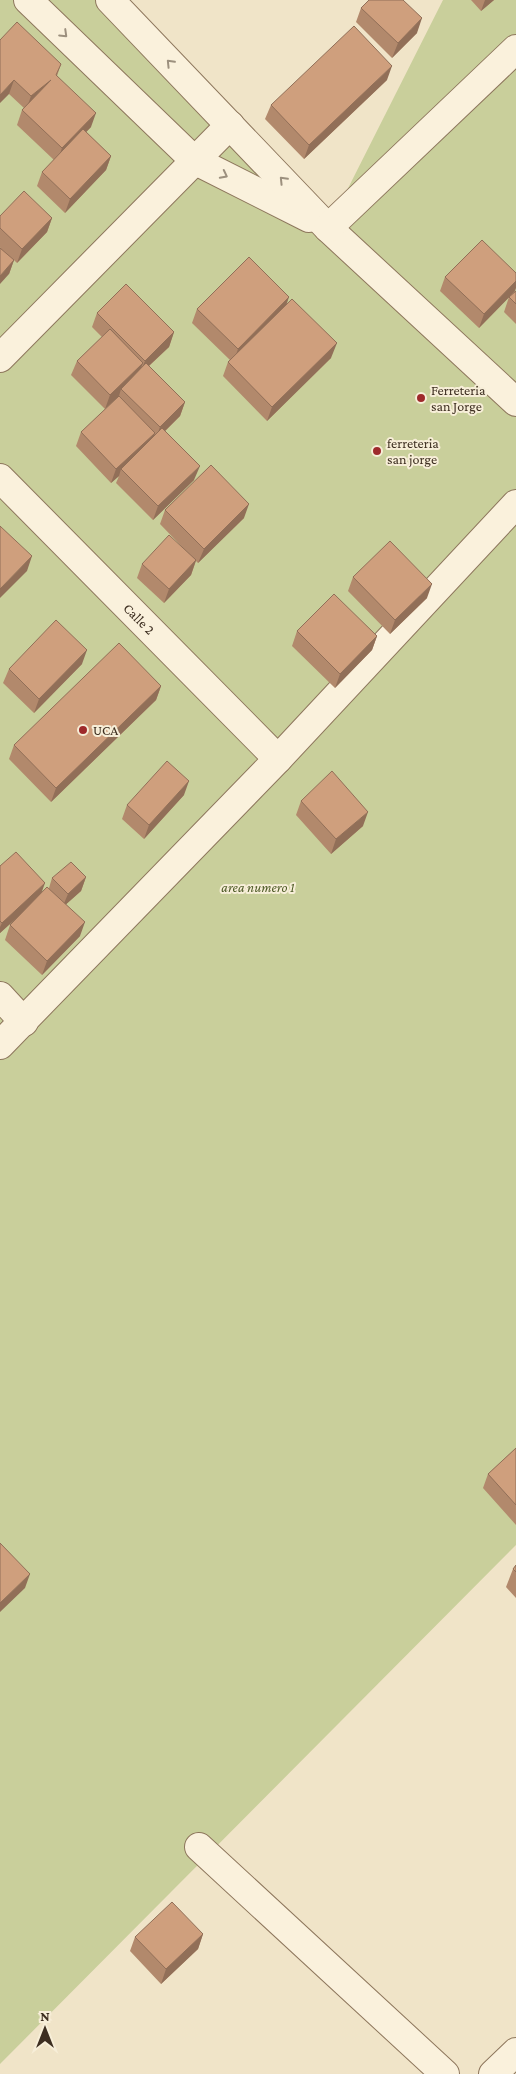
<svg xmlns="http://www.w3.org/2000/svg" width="516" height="2074" font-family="'Crimson Pro',serif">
<rect width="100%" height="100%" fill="#f0e4c8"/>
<path fill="#c9cf9b" d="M 0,0 L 104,0 L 328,228 L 443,0 L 516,0 L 516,1545 L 0,2064 Z"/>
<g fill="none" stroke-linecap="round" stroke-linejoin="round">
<g stroke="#8d765c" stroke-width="30">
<g id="minor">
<path d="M 28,0 L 194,160 L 309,218"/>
<path d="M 110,0 L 328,228 L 516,402"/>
<path d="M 328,228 L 516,49"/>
<path d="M 0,358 L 230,125"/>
<path id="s1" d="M 0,478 L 278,759"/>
<path d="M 0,996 L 24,1022"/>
<path d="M 0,1045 L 278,759 L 516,504"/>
<path d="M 199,1847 L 445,2074"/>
<path d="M 493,2074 L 516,2052"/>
</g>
</g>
<use href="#minor" stroke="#faf1dc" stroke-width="28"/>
</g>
<path fill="#b2896c" d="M 471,0 L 494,0 L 481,11 Z
M 361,8 L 417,33 L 392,58 L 356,22 Z
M 0,40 L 61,64 L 57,76 L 91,127 L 86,132 L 111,156 L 106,170 L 65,213 L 37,186 L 42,172 L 54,160 L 17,125 L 22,110 L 24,108 L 9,94 Z
M 387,80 L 304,159 L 265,119 L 271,105 Z
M 0,216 L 52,218 L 47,232 L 17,263 L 14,260 L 9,274 L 0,247 Z
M 445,277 L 515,291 L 479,328 L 440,291 Z
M 516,291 L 516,324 L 504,312 L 509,297 Z
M 287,304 L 331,358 L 267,421 L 223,376 L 228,362 L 230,360 L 192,323 L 197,309 Z
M 97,313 L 174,332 L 169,347 L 149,366 L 185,402 L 180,416 L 165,431 L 194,480 L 153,520 L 116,483 L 119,476 L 111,483 L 76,446 L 81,432 L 118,398 L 119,396 L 105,409 L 71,375 L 77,361 L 102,337 L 92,327 Z
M 165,510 L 244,518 L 198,563 L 196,561 L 191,575 L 164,603 L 137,578 L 142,564 L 188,553 L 160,524 Z
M 353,577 L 427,598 L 390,634 L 348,591 Z
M 297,631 L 377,636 L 372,650 L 335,688 L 292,646 Z
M 82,664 L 34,713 L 3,683 L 9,669 Z
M 161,686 L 156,700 L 51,802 L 9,759 L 14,745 Z
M 184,795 L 144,839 L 122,819 L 127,805 Z
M 301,801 L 363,826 L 331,854 L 296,815 Z
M 0,866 L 41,893 L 49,888 L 52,878 L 86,877 L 81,891 L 66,904 L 80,936 L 42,975 L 5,940 L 10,925 L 21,914 L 0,933 Z
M 516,1448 L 516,1525 L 483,1488 L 488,1474 Z
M 516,1565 L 516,1598 L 506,1587 L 513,1569 Z
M 203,1934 L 198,1949 L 161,1984 L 130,1951 L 135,1937 Z"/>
<path fill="#916f58" d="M 485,0 L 494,0 L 481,11 Z
M 422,18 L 417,33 L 392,58 L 398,43 Z
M 392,66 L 387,80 L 304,159 L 309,145 Z
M 14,80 L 9,94 L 0,103 L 0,95 Z
M 51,80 L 26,110 L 31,96 Z
M 96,113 L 91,127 L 57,162 L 62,148 Z
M 111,156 L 106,170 L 65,213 L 70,199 Z
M 52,218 L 47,232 L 17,263 L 22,249 Z
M 14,260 L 9,274 L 0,284 L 0,276 Z
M 516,281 L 516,288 L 515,291 L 479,328 L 484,314 Z
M 289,297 L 284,312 L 233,363 L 238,349 Z
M 174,332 L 169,347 L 139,375 L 145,361 Z
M 337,343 L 331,358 L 267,421 L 272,407 Z
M 143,363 L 137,378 L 121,389 L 119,396 L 105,409 L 110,395 Z
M 185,402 L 180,416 L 155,441 L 160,427 Z
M 155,433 L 150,447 L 121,469 L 119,476 L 111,483 L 116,469 Z
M 200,466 L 194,480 L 153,520 L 158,506 Z
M 249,504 L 244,518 L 198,563 L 204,549 Z
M 32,556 L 27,571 L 0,598 L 0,589 Z
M 196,560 L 191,575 L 164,603 L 169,589 Z
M 432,584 L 427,598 L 390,634 L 395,620 Z
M 377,636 L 372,650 L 335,688 L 340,674 Z
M 87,650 L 82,664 L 34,713 L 39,699 Z
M 161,686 L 156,700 L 51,802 L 56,788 Z
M 189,781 L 184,795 L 144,839 L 149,825 Z
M 368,812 L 363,826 L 331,854 L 336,839 Z
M 86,877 L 81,891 L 62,908 L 68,894 Z
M 45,883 L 40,897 L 0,933 L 0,927 L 2,923 Z
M 85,922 L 80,936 L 42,975 L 47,961 Z
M 30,1574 L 25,1588 L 0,1612 L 0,1603 Z
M 203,1934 L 198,1949 L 161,1984 L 166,1969 Z"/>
<path fill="#cf9f7d" stroke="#916f58" d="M 369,0 L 403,0 L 422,18 L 398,43 L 361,8 Z
M 17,22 L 61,64 L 56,75 L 96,113 L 62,148 L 22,110 L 51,80 L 31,96 L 14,80 L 0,95 L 0,40 Z
M 354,26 L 392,66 L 309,145 L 271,105 Z
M 83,129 L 111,156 L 70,199 L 42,172 Z
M 24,191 L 52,218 L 22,249 L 0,228 L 0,216 Z
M 482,240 L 516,273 L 516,281 L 484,314 L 445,277 Z
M 0,248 L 14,260 L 0,276 Z
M 249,257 L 289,297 L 238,349 L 197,309 Z
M 126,284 L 174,332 L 145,361 L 97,313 Z
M 516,291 L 516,304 L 509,297 Z
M 292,299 L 337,343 L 272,407 L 228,362 Z
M 110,329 L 143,363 L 110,395 L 77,361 Z
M 146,363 L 185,402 L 160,427 L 121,389 Z
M 119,396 L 155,433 L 116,469 L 81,432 Z
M 162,428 L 200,466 L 158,506 L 121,469 Z
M 211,465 L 249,504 L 204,549 L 165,510 Z
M 0,526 L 32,556 L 0,589 Z
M 169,535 L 196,560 L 169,589 L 142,564 Z
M 390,541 L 432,584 L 395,620 L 353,577 Z
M 334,594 L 377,636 L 340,674 L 297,631 Z
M 56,620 L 87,650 L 39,699 L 9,669 Z
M 119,643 L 161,686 L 56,788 L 14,745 Z
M 167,761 L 189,781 L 149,825 L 127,805 Z
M 332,771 L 368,812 L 336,839 L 301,801 Z
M 16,852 L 45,883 L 2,923 L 0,921 L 0,866 Z
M 71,862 L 86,877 L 68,894 L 52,878 Z
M 47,887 L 85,922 L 47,961 L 10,925 Z
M 516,1448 L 516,1505 L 488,1474 Z
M 0,1543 L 30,1574 L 0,1603 Z
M 516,1565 L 516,1572 L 513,1569 Z
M 172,1902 L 203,1934 L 166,1969 L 135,1937 Z"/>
<defs><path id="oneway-chevron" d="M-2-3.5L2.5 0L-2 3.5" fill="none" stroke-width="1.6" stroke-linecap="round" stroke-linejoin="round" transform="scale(1.25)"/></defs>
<g stroke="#9c907e">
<use href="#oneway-chevron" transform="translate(64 34) rotate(44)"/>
<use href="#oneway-chevron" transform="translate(170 63) rotate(-134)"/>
<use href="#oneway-chevron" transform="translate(224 175) rotate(27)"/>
<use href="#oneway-chevron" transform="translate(283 180) rotate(-134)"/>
</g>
<g fill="#9e2a2b" stroke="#f7eed8" stroke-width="2">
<circle cx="421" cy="398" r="5"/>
<circle cx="377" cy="451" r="5"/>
<circle cx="83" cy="730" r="5"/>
</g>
<g text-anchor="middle" stroke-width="4" stroke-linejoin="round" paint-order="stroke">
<g font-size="14" fill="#3d2e20" stroke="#f7eed8" text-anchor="start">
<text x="431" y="395">Ferreteria<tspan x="431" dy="16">san Jorge</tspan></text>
<text x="387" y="448">ferreteria<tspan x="387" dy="16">san jorge</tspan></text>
<text x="93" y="735">UCA</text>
</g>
<g font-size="14" fill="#3d2e20" stroke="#f7eed8">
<text dy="5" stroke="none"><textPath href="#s1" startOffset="198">Calle 2</textPath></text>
</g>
<g font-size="14" font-style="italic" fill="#4d5a26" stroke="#f7eed8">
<text x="258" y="892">area numero 1</text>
</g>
</g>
<g transform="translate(45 2029)" stroke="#f7eed8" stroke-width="4" paint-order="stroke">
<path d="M0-4L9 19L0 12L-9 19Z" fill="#3d2e20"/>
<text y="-8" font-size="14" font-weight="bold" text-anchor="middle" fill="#3d2e20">N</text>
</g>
</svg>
